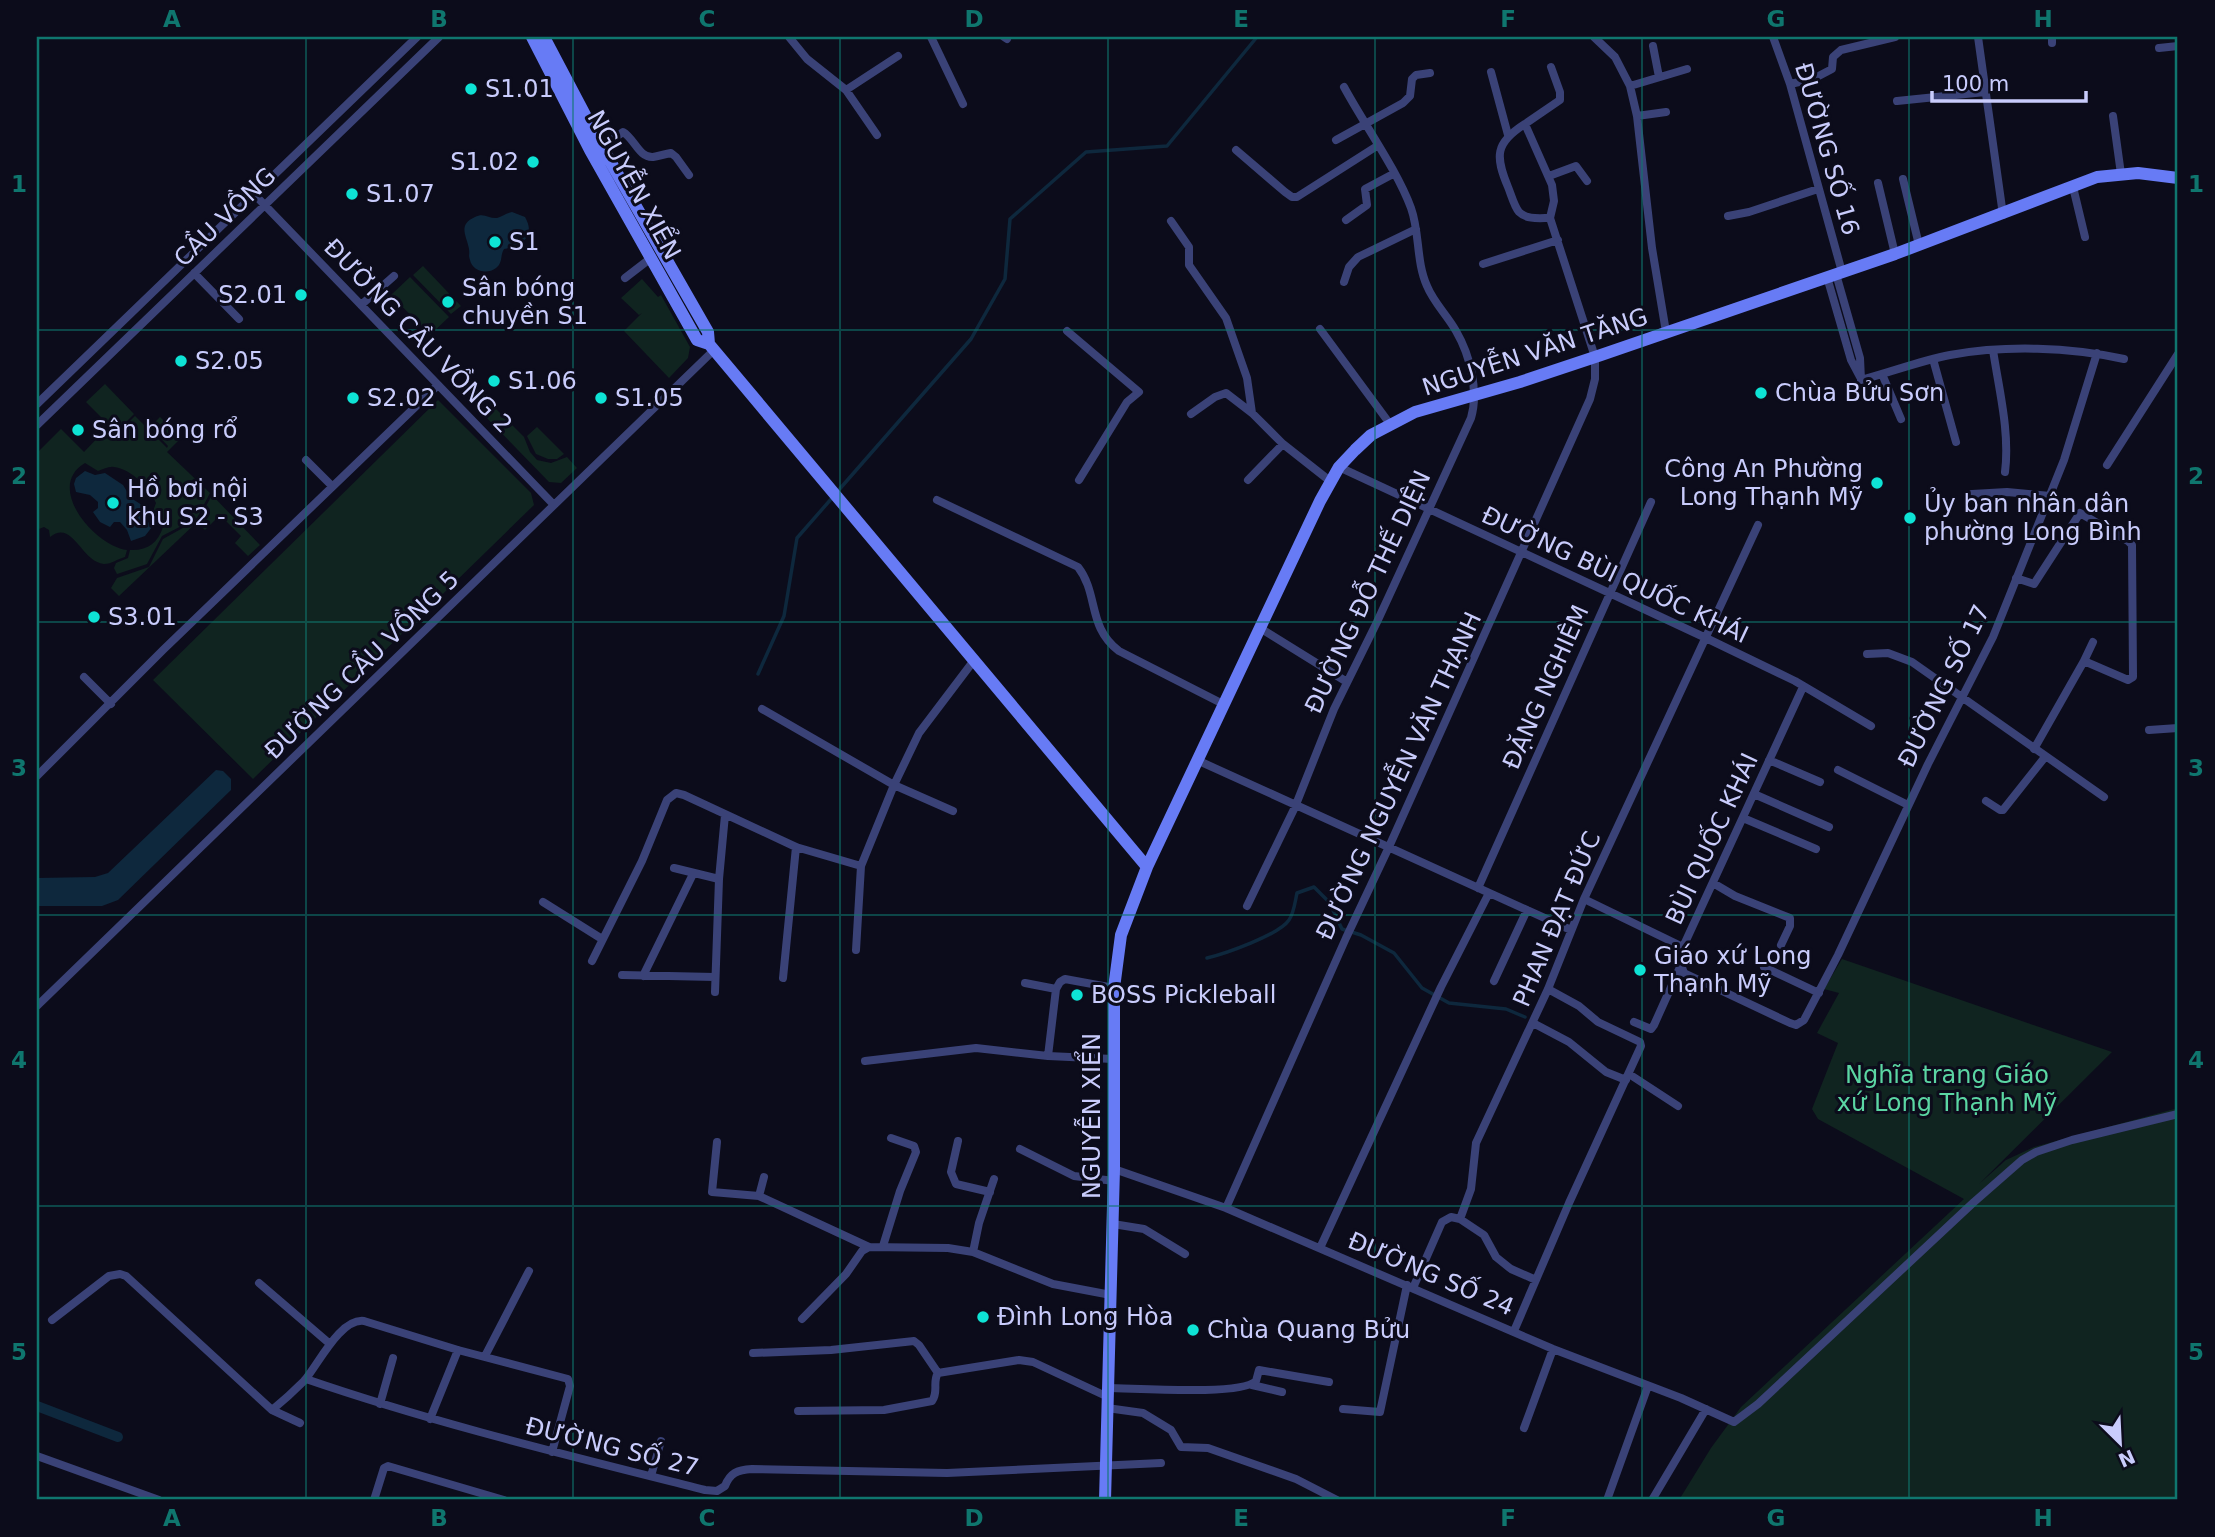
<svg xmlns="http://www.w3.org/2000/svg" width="2215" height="1537" font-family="'DejaVu Sans',sans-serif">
<rect width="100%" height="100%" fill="#0c0c1b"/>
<path fill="#102420" d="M 423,266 L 461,306 L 451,314 L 413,275 Z
M 410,277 L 449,317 L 430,335 L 391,295 Z
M 642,279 L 658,297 L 661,295 L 690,347 L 688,358 L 669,378 L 624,331 L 642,313 L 639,315 L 621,298 Z
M 105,384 L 134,414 L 116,432 L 86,402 Z
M 438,400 L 531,493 L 534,505 L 253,779 L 153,680 Z
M 491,404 L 524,437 L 530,452 L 537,460 L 551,463 L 567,457 L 577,468 L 561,483 L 549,482 L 481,412 Z
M 135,416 L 167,448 L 168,446 L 150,427 L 160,417 L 181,438 L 167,452 L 210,493 L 197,518 L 162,536 L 147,564 L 117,574 L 114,568 L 116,563 L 128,558 L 130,550 C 147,551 158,543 163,527 L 152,514 L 156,503 C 150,488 131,469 114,467 C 109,466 104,469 98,471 L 85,463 C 44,487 95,546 127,550 L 125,557 C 117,559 112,564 104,564 C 81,562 73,519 50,537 L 49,530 L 44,527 L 39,529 L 37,535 L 37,453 L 61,429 L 84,452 L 106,429 L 114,437 Z
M 537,427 L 564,454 L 557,459 L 548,459 L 536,454 L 527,436 Z
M 212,495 L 260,545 L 248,556 L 235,543 L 241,536 L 220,515 L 205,530 L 197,522 L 119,596 L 111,588 L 117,578 L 149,567 L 163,539 L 199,519 Z
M 1842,959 L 2112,1052 L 1979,1184 L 2006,1160 L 2034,1147 L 2178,1108 L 2178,1500 L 1679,1500 L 1711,1448 L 1741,1407 L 1964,1199 L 1818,1119 L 1812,1109 L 1838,1043 L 1817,1033 L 1839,993 L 1824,989 Z"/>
<path fill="#0e283d" d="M 512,212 L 525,217 C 536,236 522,246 504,249 C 500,255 503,263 496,268 C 487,275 472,271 470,260 C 468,253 470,257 469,249 C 467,236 457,225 475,217 C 484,212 489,219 497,218 C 501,217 507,213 512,212 Z
M 85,471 L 95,475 L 105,473 L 123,485 L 131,498 L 145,507 L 145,518 L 152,527 L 145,536 L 131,541 L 127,530 L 120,522 L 114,522 L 110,527 L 100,522 L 93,512 L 98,508 L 98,502 L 90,495 L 76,492 L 74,484 L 76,478 Z
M 216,770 L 223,771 L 231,779 L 231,790 L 118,900 L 102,906 L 37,906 L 37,878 L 95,877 L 108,873 Z"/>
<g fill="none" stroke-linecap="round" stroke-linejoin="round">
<path stroke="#0e283d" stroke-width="3.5" d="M 837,492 L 971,339 L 1005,279 L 1010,219 L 1086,152 L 1167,146 L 1257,37
M 758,674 L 784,616 L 797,538 L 832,498
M 1207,958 C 1224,954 1279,935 1289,920 C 1294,913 1295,902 1297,893 L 1314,887 L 1329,902 L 1342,929 L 1361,935 L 1394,953 L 1422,988 L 1449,1003 L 1506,1009 L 1525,1017"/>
<path stroke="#0e283d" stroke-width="10" d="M 37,1406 L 118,1437"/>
<path stroke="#3a4277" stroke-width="8" d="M 789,37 L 807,59 L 846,90 L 877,135
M 931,37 L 963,104
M 1004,37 L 1007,39
M 1594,37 L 1615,57 L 1630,86 L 1637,116 L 1652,248 L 1666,332
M 1773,37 L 1790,84 L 1842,272
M 1978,37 L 2003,215
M 2052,43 L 2052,37
M 1653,46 L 1659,77
M 2159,48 L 2178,46
M 1491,72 L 1508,135
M 1790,84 L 1813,79 L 1832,69 L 1833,57 L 1841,50 L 1895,37
M 1630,86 L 1687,69
M 846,90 L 898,56
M 1897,101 L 1985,92
M 1637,116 L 1666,112
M 2113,116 L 2121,174
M 1525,124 L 1560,100 L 1560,92 L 1551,67
M 1336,140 L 1403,103 L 1410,96 L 1412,79 L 1416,75 L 1430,73
M 602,147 L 623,132 C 634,138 639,158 653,157 C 659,156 665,154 671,153 L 676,157 L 689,175
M 1236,150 L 1285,192 L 1292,197 L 1297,197 L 1377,146
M 1549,176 L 1576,166 L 1587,181
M 1903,179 L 1919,245
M 1878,183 L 1895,254
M 2073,187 L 2085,237
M 254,194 L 554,505
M 1728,216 L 1749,212 L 1818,189
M 1346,220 L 1367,205 L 1365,189 L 1393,174
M 1171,221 L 1189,247 L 1189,265 L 1226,318 L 1247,378 L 1252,413
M 1483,264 L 1558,240
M 194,273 L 239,319
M 1836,274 L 1860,358 L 1861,380
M 1827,277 L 1851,360 L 1860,377
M 625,278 L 651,258
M 1344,282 L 1349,267 L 1358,257 L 1416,229
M 361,305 L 394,276
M 1320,329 L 1390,424
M 1067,331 L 1139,392 L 1127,402 L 1079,480
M 1993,350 C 1999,390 2010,432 2005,472
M 1933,359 L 1956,442
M 1882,374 L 1901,419
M 1861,380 C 1891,372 1920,361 1950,355 C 2006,345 2069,347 2124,359
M 37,404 L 417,37
M 1191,414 L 1215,397 L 1226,393 L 1252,413 L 1283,444 L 1330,481
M 37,425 L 439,37
M 306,460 L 332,486
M 2107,465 L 2178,354
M 1339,467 L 1706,638 L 1795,681 L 1871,726
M 1248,480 L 1283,444
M 1972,494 L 2007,492 L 2050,496
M 937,500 L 1078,567 C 1099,594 1087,627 1119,651 L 1225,705
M 2016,578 L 2034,584 L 2080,513 L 2128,541 L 2132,545 L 2133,677 L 2128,680 L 2084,661 L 2034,749
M 1260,628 L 1347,682
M 1867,654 L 1888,653 L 1912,662 L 2104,797
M 2084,661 L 2093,642
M 84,677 L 111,704
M 762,709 L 894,785 L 953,811
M 2149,730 L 2178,728
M 1769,760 L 1820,782
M 1199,761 L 1571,930
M 1838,770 L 1908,805
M 37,776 L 163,650 L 438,385
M 1754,794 L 1829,827
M 1986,801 L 2000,810 L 2003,810 L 2045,757
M 1743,818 L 1816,849
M 674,868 L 719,879
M 1713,883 L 1735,896 L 1790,918 L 1790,926 L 1781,945
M 1478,888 L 1651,502
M 1584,899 L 1683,947
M 543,902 L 602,939
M 1247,906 L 1295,807 L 1334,709 L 1377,622 L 1471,418 C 1479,391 1470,355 1456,331 C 1447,315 1434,303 1427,286 C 1416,262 1420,233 1411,208 C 1397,170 1364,124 1344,87
M 856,950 L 861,866 L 894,785 L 919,733 L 975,659
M 592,961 L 642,861 L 667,800 L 676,793 L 684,795 L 796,847 L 861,866
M 1681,965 L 1684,973 L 1790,1023 L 1796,1025 L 1804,1020 L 1838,955 L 1928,764 L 1993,637 L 2064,460 L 2097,353
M 1764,967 L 1819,993
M 622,975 L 715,977
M 643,976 L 693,874
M 783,978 L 796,847
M 1494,981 L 1527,910
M 1025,983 L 1056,989 L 1048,1056
M 1056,989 L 1060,982 L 1065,979 L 1114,988
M 715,992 L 719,879 L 725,815
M 37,1006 L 714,350
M 1634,1022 L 1651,1029 L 1654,1025 L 1681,965 L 1680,957 L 1683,947 L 1803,687
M 1533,1023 L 1569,1042 L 1606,1072 L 1626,1080
M 865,1061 L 976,1048 L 1048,1056 L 1113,1059
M 1629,1074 L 1678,1106
M 958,1141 L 951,1172 L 956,1184 L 990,1192
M 717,1142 L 712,1192 L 759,1196 L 869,1247 L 948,1248 L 973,1252 L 1053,1284 L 1111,1295
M 1020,1149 L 1074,1176 L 1114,1181
M 1114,1169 L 1226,1208 L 1553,1349 L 1681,1398 L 1734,1422 L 1758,1404 L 1974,1202 L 2022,1160 L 2036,1152 L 2072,1140 L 2178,1114
M 759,1196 L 764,1177
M 1226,1208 L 1346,938 L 1388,849 L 1590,399 L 1595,379 L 1595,357 L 1550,218 C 1540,218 1527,220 1519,212 C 1514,206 1511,194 1508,187 C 1495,156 1495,143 1525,124 L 1552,185 L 1554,201 L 1550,218
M 1460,1219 L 1471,1189 L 1476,1143 L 1548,989 L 1584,899 L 1758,525
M 1113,1224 L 1144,1229 L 1185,1254
M 883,1246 L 900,1191 L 916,1152 L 914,1146 L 891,1138
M 1320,1248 L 1441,987 L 1489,893
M 973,1252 L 979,1223 L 994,1179
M 259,1283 L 330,1344
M 1413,1288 L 1442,1222 L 1451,1217 L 1460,1219 L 1484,1235 L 1496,1257 L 1511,1269 L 1536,1280
M 802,1319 L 846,1274 L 862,1251 L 869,1247
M 52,1320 L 109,1276 L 120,1274 L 126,1276 L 272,1410 C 283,1401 294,1391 304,1381 C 318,1365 340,1318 364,1321 L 458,1350 L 568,1379 L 570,1386 L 552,1452
M 1514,1331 L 1569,1203 L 1641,1046 L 1640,1042 L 1598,1022 L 1579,1006 L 1548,989
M 753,1353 L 831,1350 L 914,1341 L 919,1345 L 938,1373
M 485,1356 L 529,1271
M 306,1379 C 437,1424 571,1456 705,1490 L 717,1491 L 725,1486 C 730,1473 737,1470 752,1469 L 947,1473 L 1161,1463
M 1252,1385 L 1282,1392
M 1108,1388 C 1134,1388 1241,1396 1256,1381 L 1259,1370 L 1329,1382
M 380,1404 L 393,1358
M 1107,1408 L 1143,1413 L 1171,1430 L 1181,1447 L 1208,1448 L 1296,1479 L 1337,1500
M 1343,1409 L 1380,1412 L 1407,1285
M 272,1410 L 300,1423
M 798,1411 L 884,1410 L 932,1401 C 939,1392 932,1382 938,1373 L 1019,1360 L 1033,1362 L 1108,1397
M 430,1419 L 458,1350
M 1524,1428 L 1553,1349
M 37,1456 L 159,1500
M 651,1476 L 661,1441
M 374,1500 L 384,1468 L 388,1466 L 504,1500
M 1607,1500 L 1648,1386
M 1652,1500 L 1706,1409"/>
<path stroke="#677bf5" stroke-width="12" d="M 532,37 L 590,150 L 697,340 L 709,344 L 1147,867
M 544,37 L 602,147 L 708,332 L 709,344
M 1105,1500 L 1114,1169 L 1114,988 L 1121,935 L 1147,867 L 1320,501 L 1339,467 L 1355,450 L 1371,435 L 1415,412 L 1520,382 L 1601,355 L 1895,254 L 2097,177 L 2138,173 L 2178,178"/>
</g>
<path fill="none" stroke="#0f766e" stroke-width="2" stroke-opacity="0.55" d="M 306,37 L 306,1500M 573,37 L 573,1500M 840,37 L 840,1500M 1108,37 L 1108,1500M 1375,37 L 1375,1500M 1642,37 L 1642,1500M 1909,37 L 1909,1500M 37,330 L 2178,330M 37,622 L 2178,622M 37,915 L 2178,915M 37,1206 L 2178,1206"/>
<g fill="#0ee3d5" stroke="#0c0c1b" stroke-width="2.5">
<circle cx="471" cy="89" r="7"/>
<circle cx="533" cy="162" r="7"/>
<circle cx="352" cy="194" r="7"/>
<circle cx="495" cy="242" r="7"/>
<circle cx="301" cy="295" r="7"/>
<circle cx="448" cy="302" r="7"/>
<circle cx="181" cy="361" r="7"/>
<circle cx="494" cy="381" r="7"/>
<circle cx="1761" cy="393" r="7"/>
<circle cx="353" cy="398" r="7"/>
<circle cx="601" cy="398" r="7"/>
<circle cx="78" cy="430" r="7"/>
<circle cx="1877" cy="483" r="7"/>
<circle cx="113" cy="503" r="7"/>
<circle cx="1910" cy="518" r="7"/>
<circle cx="94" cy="617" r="7"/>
<circle cx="1640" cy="970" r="7"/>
<circle cx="1077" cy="995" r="7"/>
<circle cx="983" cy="1317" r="7"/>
<circle cx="1193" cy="1330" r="7"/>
</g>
<g text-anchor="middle" stroke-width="6" stroke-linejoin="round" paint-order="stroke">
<g font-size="24" fill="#c9ccfc" stroke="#0c0c1b" text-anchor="start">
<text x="485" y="97">S1.01</text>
<text x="519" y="170" text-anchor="end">S1.02</text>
<text x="366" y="202">S1.07</text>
<text x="509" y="250">S1</text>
<text x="462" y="296">Sân bóng<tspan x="462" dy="28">chuyền S1</tspan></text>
<text x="287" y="303" text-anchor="end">S2.01</text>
<text x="195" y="369">S2.05</text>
<text x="508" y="389">S1.06</text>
<text x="1775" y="401">Chùa Bửu Sơn</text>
<text x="367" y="406">S2.02</text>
<text x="615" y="406">S1.05</text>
<text x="92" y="438">Sân bóng rổ</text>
<text x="1863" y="477" text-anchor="end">Công An Phường<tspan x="1863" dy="28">Long Thạnh Mỹ</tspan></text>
<text x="127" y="497">Hồ bơi nội<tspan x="127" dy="28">khu S2 - S3</tspan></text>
<text x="1924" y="512">Ủy ban nhân dân<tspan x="1924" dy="28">phường Long Bình</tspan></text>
<text x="108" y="625">S3.01</text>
<text x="1654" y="964">Giáo xứ Long<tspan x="1654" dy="28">Thạnh Mỹ</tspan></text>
<text x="1091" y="1003">BOSS Pickleball</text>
<text x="997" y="1325">Đình Long Hòa</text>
<text x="1207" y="1338">Chùa Quang Bửu</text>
</g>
<g font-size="24" fill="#c9ccfc" stroke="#0c0c1b">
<text transform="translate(1827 149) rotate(74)" y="8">ĐƯỜNG SỐ 16</text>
<text transform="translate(634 185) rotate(61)" y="8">NGUYỄN XIỂN</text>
<text transform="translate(225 217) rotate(-44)" y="8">CẦU VỒNG</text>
<text transform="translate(418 336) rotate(46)" y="8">ĐƯỜNG CẦU VỒNG 2</text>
<text transform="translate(1535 352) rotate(-18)" y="8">NGUYỄN VĂN TĂNG</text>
<text transform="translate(1615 575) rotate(25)" y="8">ĐƯỜNG BÙI QUỐC KHÁI</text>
<text transform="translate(1368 592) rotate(-65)" y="8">ĐƯỜNG ĐỖ THẾ DIỆN</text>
<text transform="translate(362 665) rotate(-44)" y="8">ĐƯỜNG CẦU VỒNG 5</text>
<text transform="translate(1944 686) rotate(-64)" y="8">ĐƯỜNG SỐ 17</text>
<text transform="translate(1546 687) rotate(-66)" y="8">ĐẶNG NGHIÊM</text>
<text transform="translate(1399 776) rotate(-65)" y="8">ĐƯỜNG NGUYỄN VĂN THẠNH</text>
<text transform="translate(1712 839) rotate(-65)" y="8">BÙI QUỐC KHÁI</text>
<text transform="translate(1557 919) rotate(-67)" y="8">PHAN ĐẠT ĐỨC</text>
<text transform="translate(1092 1116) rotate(-90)" y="8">NGUYỄN XIỂN</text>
<text transform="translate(1431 1274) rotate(23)" y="8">ĐƯỜNG SỐ 24</text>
<text transform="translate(612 1447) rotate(14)" y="8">ĐƯỜNG SỐ 27</text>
</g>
<g font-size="24" fill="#5bd6a3" stroke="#0c0c1b">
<text x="1947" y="1083">Nghĩa trang Giáo<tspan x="1947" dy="28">xứ Long Thạnh Mỹ</tspan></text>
</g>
</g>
<rect width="2215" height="1537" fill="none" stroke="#0c0c1b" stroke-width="77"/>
<g transform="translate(2120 1443) rotate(156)" stroke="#0c0c1b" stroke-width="5" paint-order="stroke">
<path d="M0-5L12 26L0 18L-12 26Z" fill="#c9ccfc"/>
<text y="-10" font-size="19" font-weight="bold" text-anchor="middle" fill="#c9ccfc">N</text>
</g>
<path d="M1932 91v10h154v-10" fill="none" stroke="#c9ccfc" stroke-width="3.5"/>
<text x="1942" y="91" font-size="21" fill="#c9ccfc" stroke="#0c0c1b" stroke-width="5" paint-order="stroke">100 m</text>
<rect x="38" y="38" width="2138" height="1460" fill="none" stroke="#0f766e" stroke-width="2.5"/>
<g font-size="23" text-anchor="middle" font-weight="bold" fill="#0f766e">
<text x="172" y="27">A</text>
<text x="439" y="27">B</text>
<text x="707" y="27">C</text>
<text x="974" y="27">D</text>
<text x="1241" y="27">E</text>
<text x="1508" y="27">F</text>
<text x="1776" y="27">G</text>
<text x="2043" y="27">H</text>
<text x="19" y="192">1</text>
<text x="2196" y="192">1</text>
<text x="19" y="484">2</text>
<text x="2196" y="484">2</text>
<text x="19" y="776">3</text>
<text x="2196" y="776">3</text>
<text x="19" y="1068">4</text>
<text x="2196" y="1068">4</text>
<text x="19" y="1360">5</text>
<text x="2196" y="1360">5</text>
<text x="172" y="1526">A</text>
<text x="439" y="1526">B</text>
<text x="707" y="1526">C</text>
<text x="974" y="1526">D</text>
<text x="1241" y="1526">E</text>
<text x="1508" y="1526">F</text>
<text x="1776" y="1526">G</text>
<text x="2043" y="1526">H</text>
</g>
</svg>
